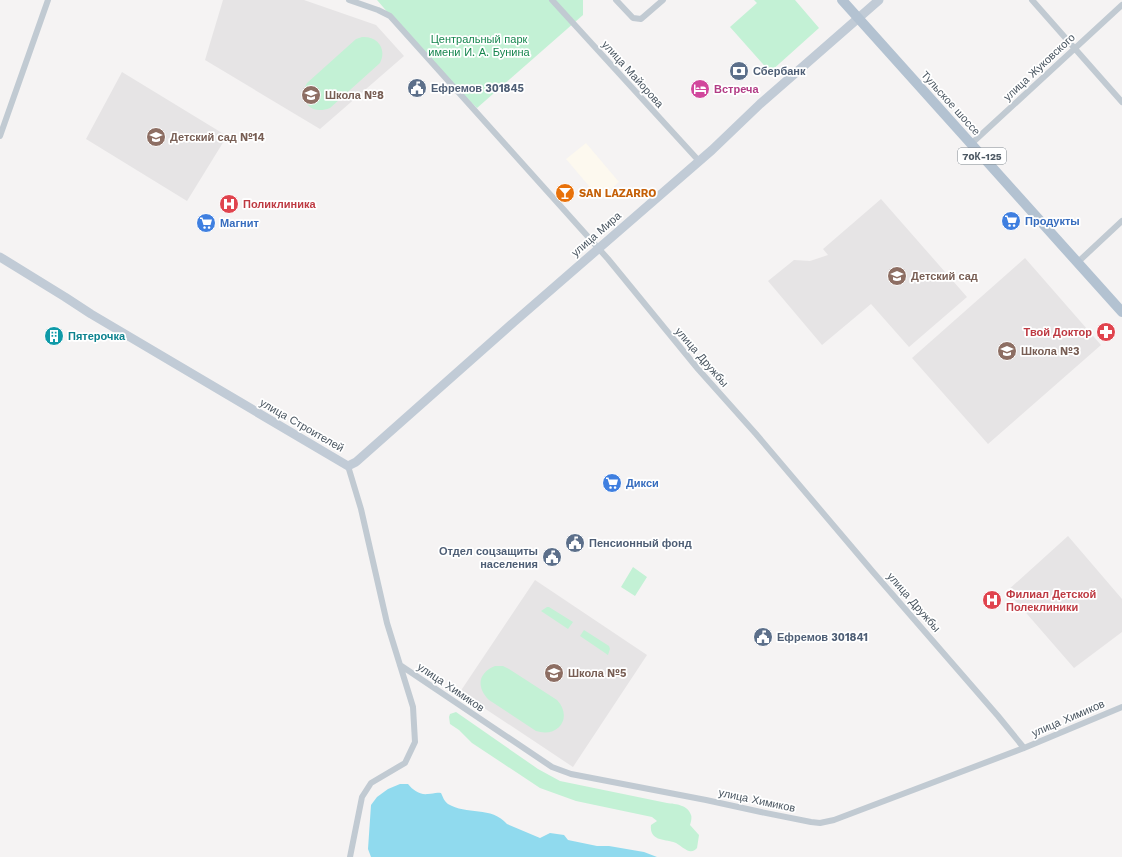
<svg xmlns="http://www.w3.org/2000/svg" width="1122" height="857" font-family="'Work Sans',sans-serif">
<rect width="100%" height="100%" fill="#f5f3f3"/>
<path fill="#fdf9ef" d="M 586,143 L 619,182 L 600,199 L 566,159 Z"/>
<path fill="#e6e4e5" d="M 223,0 L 304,0 L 376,25 L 404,56 L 320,129 L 205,60 Z
M 122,72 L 227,136 L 187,201 L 86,139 Z
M 881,199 L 967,297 L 909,347 L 871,304 L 822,345 L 768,281 L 794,260 L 810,261 L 828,255 L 823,249 Z
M 1025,258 L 1101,345 L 988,444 L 912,358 Z
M 1068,536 L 1122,599 L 1122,632 L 1074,668 L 1007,591 Z
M 535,580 L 647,655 L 573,767 L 460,692 Z"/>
<path fill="#c3f1d5" d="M 377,0 L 583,0 L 583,15 L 477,108 L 439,72 Z
M 754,0 L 795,0 L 819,28 L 770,72 L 730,27 L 757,3 Z
M 362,37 C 378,36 387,49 380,63 L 330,108 C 311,116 297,100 307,83 L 356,39 Z
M 633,567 L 647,577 L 635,596 L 621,587 Z
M 547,607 L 549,607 L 573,622 L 568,629 L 541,611 Z
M 584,630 L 609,646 L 610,649 L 608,655 L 580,636 Z
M 495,666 L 503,666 L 509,669 L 557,700 C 573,717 559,738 536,731 L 489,700 C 476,687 478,673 495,666 Z
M 456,712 L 538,769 L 560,781 L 667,803 C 676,804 688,805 691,815 C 692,817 691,822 690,825 L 699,835 L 697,848 C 695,850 693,852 689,851 C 685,850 680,845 676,843 C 666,839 649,842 651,825 L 657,821 L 652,817 L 576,801 L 540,788 L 472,743 L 459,730 L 450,724 L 449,717 L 450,714 Z"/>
<path fill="#90daee" d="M 400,784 L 408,784 C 413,790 419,795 428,794 C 433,794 435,792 441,793 C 443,797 444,801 448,804 C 466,815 492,806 507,824 L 540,838 L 550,833 L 564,835 L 568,840 L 597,846 L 609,846 L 644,852 L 657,857 L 371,857 L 368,849 L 371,805 L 377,797 L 388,789 Z"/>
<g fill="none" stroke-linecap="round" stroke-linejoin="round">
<path stroke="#c1cad2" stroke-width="6" d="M 349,0 L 378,10 L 390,16 L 608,259 L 698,369 L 756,434 L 873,572 L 998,716 L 1024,748
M 552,0 L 699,161
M 616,0 L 633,18 L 641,19 L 663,0
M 1032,0 L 1122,102
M 0,136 L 48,0
M 971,144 L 1122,5
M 1078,262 L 1122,221
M 348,466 L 361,509 L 387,623 L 413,707 L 415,742 L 405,763 L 371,783 L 362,797 L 350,857
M 400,665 L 552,767 L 571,774 L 706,800 L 761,812 L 811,822 L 820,823 L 834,820 L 1024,748 L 1122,707"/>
<path stroke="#c1cbd6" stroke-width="9" d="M 0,257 L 65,297 L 91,314 L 348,466 L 356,462 L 514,322 L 712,150 L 760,104 L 879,0"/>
<path stroke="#b3c2d1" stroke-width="10" d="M 842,0 L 1122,312"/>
</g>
<defs>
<g id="bank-disc" transform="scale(1)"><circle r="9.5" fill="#5c6f8a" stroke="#fff"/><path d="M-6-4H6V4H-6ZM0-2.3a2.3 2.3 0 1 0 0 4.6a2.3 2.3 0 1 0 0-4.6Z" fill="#fff"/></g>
<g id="civic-disc" transform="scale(1)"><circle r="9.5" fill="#5c6f8a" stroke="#fff"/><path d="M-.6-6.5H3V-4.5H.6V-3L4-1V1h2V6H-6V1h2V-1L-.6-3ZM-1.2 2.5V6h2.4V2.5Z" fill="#fff"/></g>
<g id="hotel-disc" transform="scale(1)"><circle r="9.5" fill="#d1479c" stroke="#fff"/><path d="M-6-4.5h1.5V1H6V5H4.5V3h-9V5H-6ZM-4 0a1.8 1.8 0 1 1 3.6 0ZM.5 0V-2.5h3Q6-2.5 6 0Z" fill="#fff"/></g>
<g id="school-disc" transform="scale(1)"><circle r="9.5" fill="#8d6e63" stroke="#fff"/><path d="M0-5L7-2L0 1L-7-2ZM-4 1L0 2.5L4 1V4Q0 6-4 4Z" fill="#fff"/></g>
<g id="bar-disc" transform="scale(1)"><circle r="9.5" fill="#e8710a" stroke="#fff"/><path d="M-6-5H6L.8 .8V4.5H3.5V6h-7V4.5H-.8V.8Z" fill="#fff"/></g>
<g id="hospital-disc" transform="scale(1)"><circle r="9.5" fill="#e0444e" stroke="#fff"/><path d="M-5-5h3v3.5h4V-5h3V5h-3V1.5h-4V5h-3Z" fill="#fff"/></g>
<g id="supermarket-disc" transform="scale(1)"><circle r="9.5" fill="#3f7fe0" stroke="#fff"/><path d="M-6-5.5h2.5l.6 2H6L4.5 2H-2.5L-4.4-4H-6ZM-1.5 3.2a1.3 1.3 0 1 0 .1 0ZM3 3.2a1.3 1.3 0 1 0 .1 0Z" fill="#fff"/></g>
<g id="pharmacy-disc" transform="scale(1)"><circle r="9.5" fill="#e0444e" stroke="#fff"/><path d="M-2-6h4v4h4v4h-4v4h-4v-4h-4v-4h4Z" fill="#fff"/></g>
<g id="building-disc" transform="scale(1)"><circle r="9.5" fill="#0f9aa8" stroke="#fff"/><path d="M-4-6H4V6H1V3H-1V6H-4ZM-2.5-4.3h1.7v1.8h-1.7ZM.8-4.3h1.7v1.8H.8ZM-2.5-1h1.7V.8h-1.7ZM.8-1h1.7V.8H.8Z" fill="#fff"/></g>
</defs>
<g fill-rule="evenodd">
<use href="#bank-disc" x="739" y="71"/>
<use href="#civic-disc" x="417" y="88"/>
<use href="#hotel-disc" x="700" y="89"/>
<use href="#school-disc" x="311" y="95"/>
<use href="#school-disc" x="156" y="137"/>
<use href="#bar-disc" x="565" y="193"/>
<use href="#hospital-disc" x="229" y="204"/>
<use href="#supermarket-disc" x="1011" y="221"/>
<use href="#supermarket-disc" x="206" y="223"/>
<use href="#school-disc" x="897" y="276"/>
<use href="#pharmacy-disc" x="1106" y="332"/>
<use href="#building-disc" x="54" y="336"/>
<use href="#school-disc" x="1007" y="351"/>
<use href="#supermarket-disc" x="612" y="483"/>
<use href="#civic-disc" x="575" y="543"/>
<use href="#civic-disc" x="552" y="557"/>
<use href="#hospital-disc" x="992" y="600"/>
<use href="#civic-disc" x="763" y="637"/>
<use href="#school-disc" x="554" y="673"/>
</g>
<g text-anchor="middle" stroke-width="3.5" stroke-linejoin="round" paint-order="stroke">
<rect fill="#fff" stroke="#808990" stroke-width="1" x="958" y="148" width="48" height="16" rx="3"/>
<g font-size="10" font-weight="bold" fill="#4a5661">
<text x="982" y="160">70К-125</text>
</g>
<g font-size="11" fill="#17864f" stroke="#fff">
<text x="479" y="43">Центральный парк<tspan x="479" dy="13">имени И. А. Бунина</tspan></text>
</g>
<g font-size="11" fill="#4a5661" stroke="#fff">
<text transform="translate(1039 67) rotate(-43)" y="4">улица Жуковского</text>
<text transform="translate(633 74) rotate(48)" y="4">улица Майорова</text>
<text transform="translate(951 103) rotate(48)" y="4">Тульское шоссе</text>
<text transform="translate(596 234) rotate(-41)" y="4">улица Мира</text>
<text transform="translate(702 357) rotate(49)" y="4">улица Дружбы</text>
<text transform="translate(302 425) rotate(30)" y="4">улица Строителей</text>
<text transform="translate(914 602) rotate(49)" y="4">улица Дружбы</text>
<text transform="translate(451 687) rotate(34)" y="4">улица Химиков</text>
<text transform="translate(1068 718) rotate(-23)" y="4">улица Химиков</text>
<text transform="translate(757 800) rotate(12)" y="4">улица Химиков</text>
</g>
<g font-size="11" font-weight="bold" fill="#4e5e75" stroke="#fff" text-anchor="start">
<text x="753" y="75">Сбербанк</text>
<text x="431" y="92">Ефремов 301845</text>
<text x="589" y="547">Пенсионный фонд</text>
<text x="538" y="555" text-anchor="end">Отдел соцзащиты<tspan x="538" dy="13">населения</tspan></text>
<text x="777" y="641">Ефремов 301841</text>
</g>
<g font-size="11" font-weight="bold" fill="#b23c85" stroke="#fff" text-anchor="start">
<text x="714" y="93">Встреча</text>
</g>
<g font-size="11" font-weight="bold" fill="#785e54" stroke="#fff" text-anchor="start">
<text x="325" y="99">Школа №8</text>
<text x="170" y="141">Детский сад №14</text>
<text x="911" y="280">Детский сад</text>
<text x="1021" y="355">Школа №3</text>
<text x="568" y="677">Школа №5</text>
</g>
<g font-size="11" font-weight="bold" fill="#c56008" stroke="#fff" text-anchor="start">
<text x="579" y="197">SAN LAZARRO</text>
</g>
<g font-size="11" font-weight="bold" fill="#be3a42" stroke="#fff" text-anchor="start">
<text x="243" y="208">Поликлиника</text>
<text x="1092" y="336" text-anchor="end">Твой Доктор</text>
<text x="1006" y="598">Филиал Детской<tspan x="1006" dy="13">Полеклиники</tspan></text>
</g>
<g font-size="11" font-weight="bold" fill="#366cbe" stroke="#fff" text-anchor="start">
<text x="1025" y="225">Продукты</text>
<text x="220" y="227">Магнит</text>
<text x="626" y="487">Дикси</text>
</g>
<g font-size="11" font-weight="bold" fill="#0d838f" stroke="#fff" text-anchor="start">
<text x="68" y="340">Пятерочка</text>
</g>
</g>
</svg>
